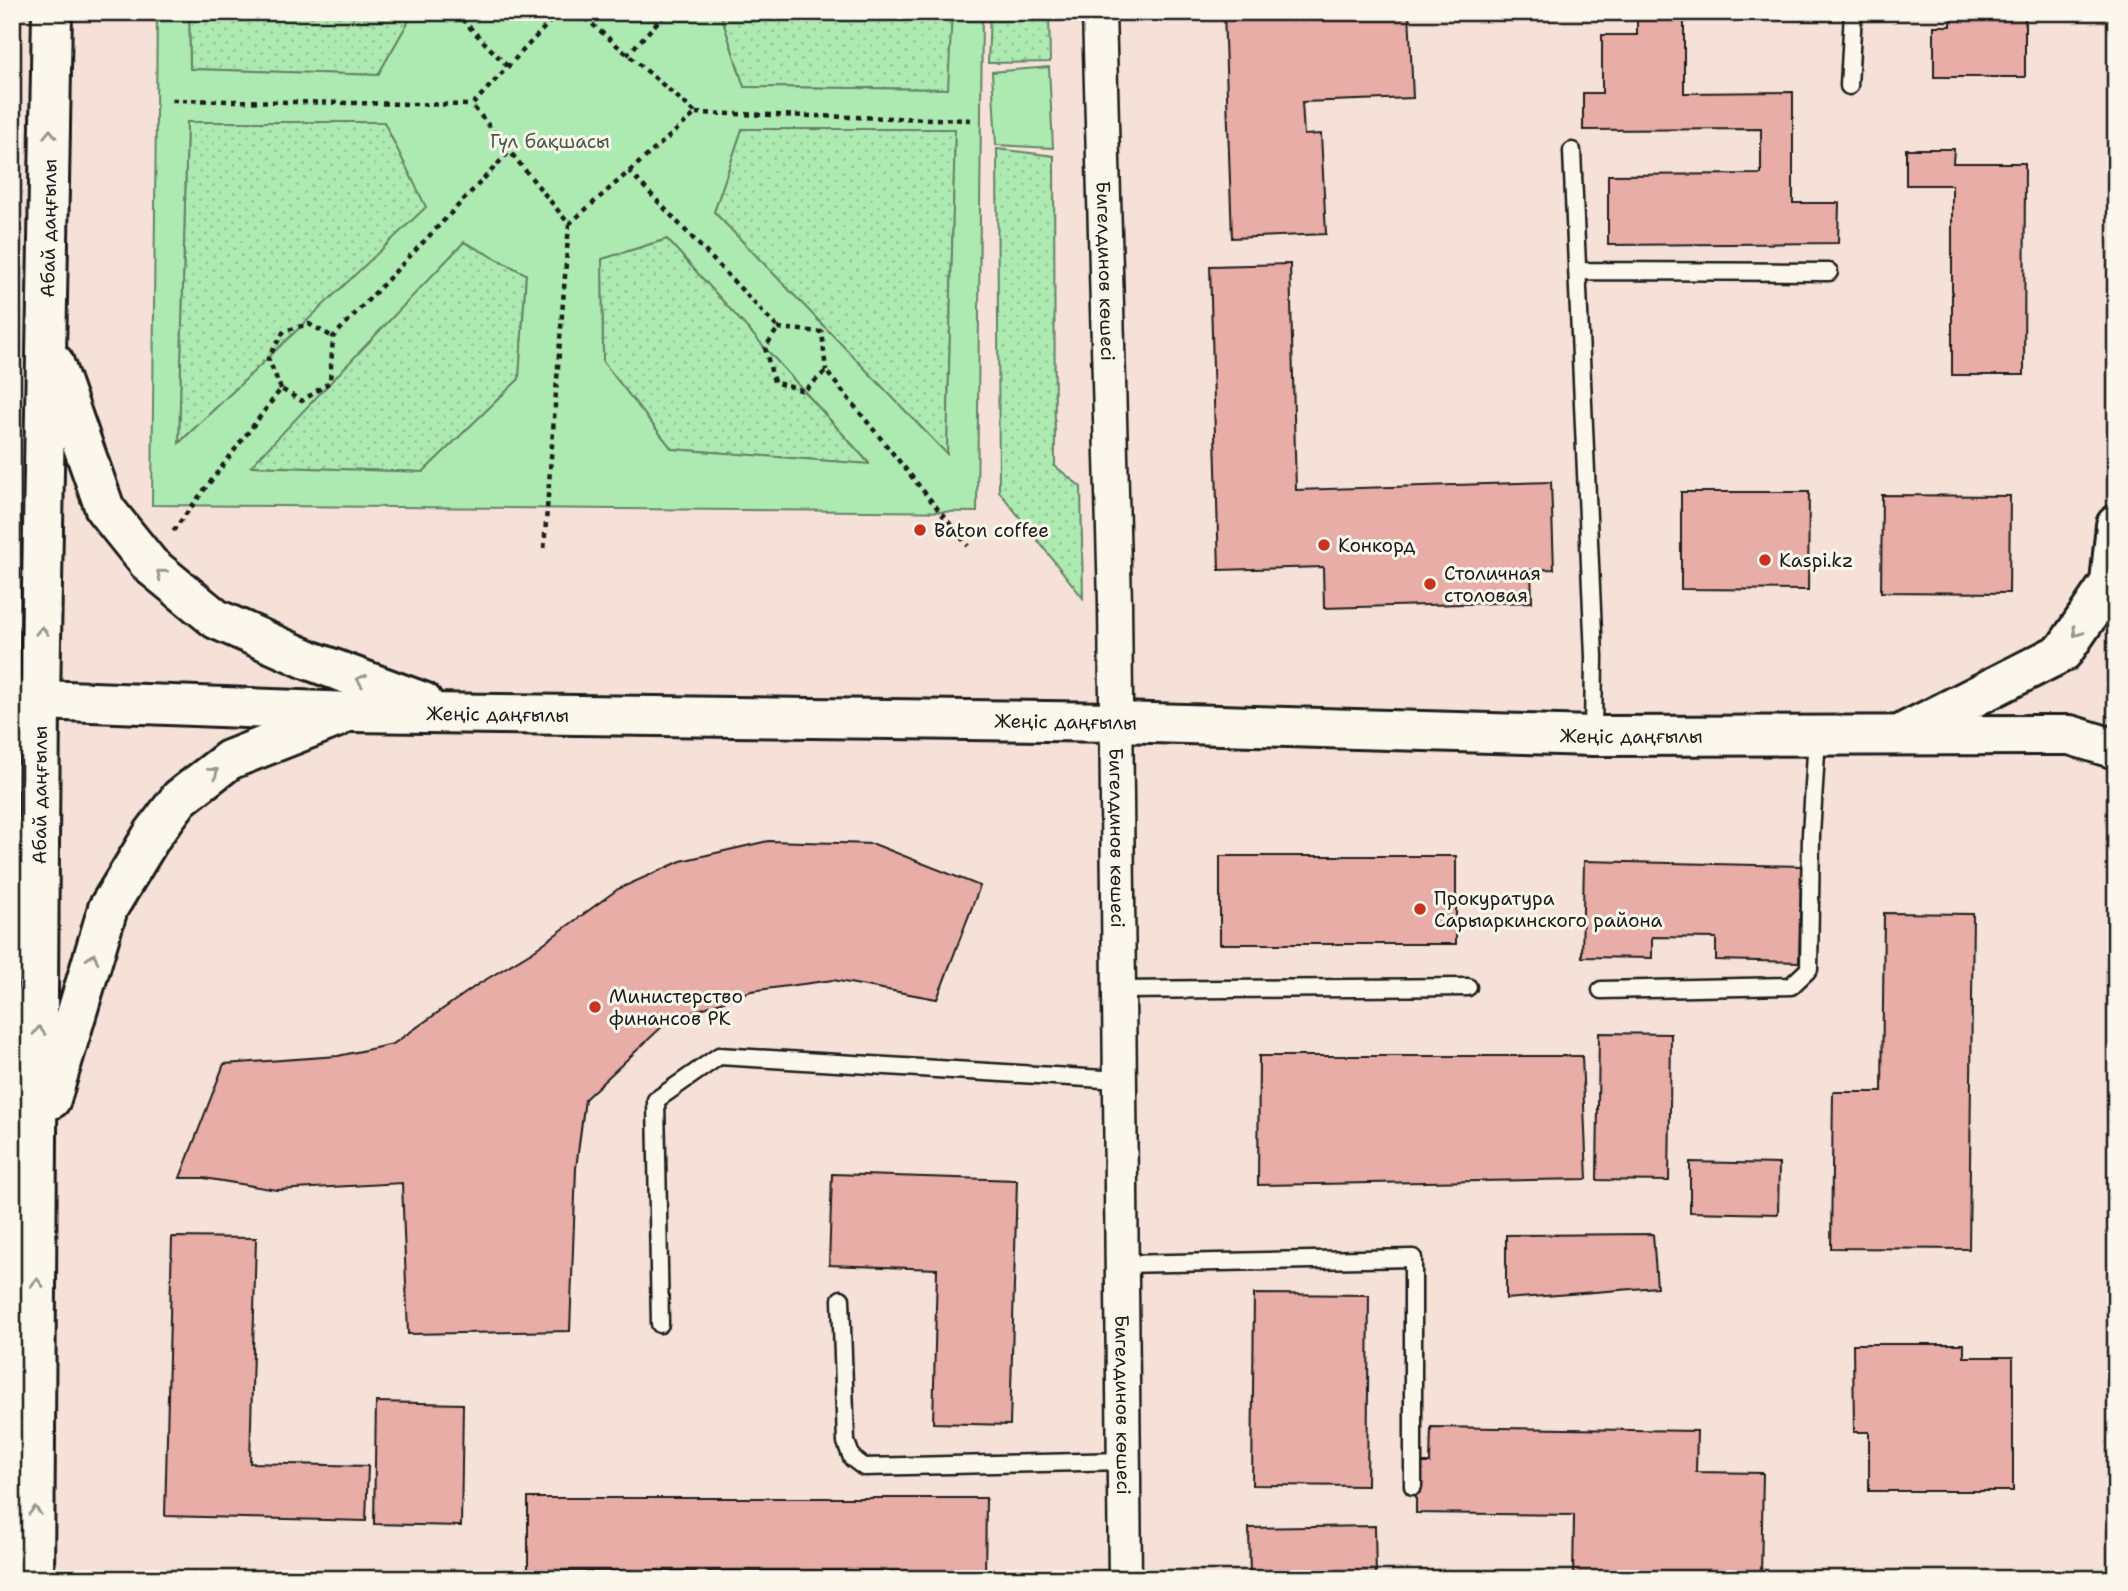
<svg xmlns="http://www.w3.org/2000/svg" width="2128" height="1591" font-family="'Shantell Sans',sans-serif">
<defs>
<pattern id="grass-dots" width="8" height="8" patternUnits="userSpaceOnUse" patternTransform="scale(1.75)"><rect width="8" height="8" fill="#adeab1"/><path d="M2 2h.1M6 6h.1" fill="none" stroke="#94c898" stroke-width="1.8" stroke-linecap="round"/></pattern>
</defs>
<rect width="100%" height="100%" fill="#f5e1d7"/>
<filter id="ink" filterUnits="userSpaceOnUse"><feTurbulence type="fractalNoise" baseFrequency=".0143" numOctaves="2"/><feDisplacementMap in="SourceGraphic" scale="14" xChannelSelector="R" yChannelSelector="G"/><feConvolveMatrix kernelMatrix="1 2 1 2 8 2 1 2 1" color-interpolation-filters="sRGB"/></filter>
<g filter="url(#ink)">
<path fill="url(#grass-dots)" stroke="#648366" stroke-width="2" d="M 189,12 L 414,12 L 378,75 L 190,69 Z
M 720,12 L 952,12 L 949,89 L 744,87 Z
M 990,12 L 1049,12 L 1050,62 L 988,63 Z
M 187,121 L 384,122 L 427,207 L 179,443 Z
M 742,129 L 955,129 L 947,455 L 714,212 Z
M 997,149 L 1054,156 L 1055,466 L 1081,487 L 1083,598 L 999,491 Z
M 667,239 L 870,464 L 672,449 L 603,362 L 602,259 Z
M 464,242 L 526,274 L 519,379 L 423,472 L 250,466 Z"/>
<path fill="#adeab1" stroke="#648366" stroke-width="2" fill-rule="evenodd" d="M 157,12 L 189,12 L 190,69 L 378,75 L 414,12 L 720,12 L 744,87 L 948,89 L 952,12 L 982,12 L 977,512 L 152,505 ZM 187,122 L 384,122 L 426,207 L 179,443 ZM 742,129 L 955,129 L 947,454 L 714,212 ZM 667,239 L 869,463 L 869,464 L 672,449 L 603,362 L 602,259 ZM 464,242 L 526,274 L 519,379 L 423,472 L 251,466 Z
M 1049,67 L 1053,148 L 996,145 L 992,72 Z"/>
<path fill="#e8ada7" stroke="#1c1c1c" stroke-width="2" d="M 1224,12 L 1409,12 L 1413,98 L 1302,102 L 1304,135 L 1321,134 L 1326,234 L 1232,238 Z
M 1637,12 L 1684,12 L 1684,93 L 1793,92 L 1793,203 L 1839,203 L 1838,243 L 1608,245 L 1608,175 L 1761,174 L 1761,129 L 1583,130 L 1583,93 L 1602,93 L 1602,35 L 1637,35 Z
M 1951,12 L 2025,12 L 2025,77 L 1934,77 L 1934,26 L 1951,26 Z
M 1906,149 L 1954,149 L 1953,163 L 2025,163 L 2024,375 L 1952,375 L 1952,185 L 1906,185 Z
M 1290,264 L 1296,490 L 1551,482 L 1554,569 L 1531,570 L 1532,602 L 1324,608 L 1323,567 L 1219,570 L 1210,266 Z
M 1681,492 L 1809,492 L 1808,590 L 1681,589 Z
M 1882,495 L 2010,496 L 2009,593 L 1881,592 Z
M 768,841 L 874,844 L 980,886 L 937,999 L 833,980 L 751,991 L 668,1021 L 585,1099 L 576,1168 L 570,1331 L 408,1334 L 402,1183 L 277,1190 L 204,1178 L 180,1178 L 224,1064 L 338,1056 L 393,1044 L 477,985 L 533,951 L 618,889 L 681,861 Z
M 1220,856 L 1456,856 L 1456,944 L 1220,944 Z
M 1584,861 L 1801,866 L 1799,962 L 1716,960 L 1716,938 L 1652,937 L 1652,958 L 1582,957 Z
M 1884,913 L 1973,914 L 1969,1249 L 1831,1248 L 1833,1092 L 1882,1092 Z
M 1599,1033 L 1671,1034 L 1669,1181 L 1597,1180 Z
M 1259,1056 L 1582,1056 L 1587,1179 L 1258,1185 Z
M 1690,1162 L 1779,1164 L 1778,1214 L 1690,1212 Z
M 832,1174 L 1017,1180 L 1010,1425 L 933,1423 L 937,1269 L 829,1265 Z
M 1653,1234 L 1657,1287 L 1506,1299 L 1506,1235 Z
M 172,1237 L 256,1238 L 250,1463 L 368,1466 L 366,1521 L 165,1516 Z
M 1254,1294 L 1369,1295 L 1367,1486 L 1252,1485 Z
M 1853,1344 L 1964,1344 L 1964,1357 L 2013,1357 L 2013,1491 L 1869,1491 L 1869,1432 L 1854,1432 Z
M 376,1402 L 463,1404 L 461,1526 L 374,1524 Z
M 1431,1427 L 1697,1431 L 1696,1472 L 1763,1473 L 1761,1579 L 1573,1579 L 1574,1515 L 1416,1513 L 1416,1463 L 1430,1463 Z
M 528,1498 L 986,1498 L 985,1579 L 923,1579 L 924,1571 L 528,1571 Z
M 1375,1526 L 1376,1579 L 1250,1579 L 1249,1528 Z
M 1975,1573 L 2062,1574 L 2062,1579 L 1975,1579 Z"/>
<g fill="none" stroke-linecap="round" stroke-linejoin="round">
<g stroke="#1c1c1c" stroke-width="21">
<path id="service" d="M 1849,86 L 1853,12
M 1572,151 L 1594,656 L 1593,736
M 1577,271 L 1829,272
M 1120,990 L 1468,987
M 1601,990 L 1791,986 L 1809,969 L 1811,835 L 1817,736
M 1122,1264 L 1413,1258 L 1413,1486
M 841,1299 L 846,1442 L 852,1458 L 864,1467 L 1124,1461
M 660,1324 L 656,1100 L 719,1056 L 1120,1080"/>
</g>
<g stroke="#1c1c1c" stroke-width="37">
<g id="minor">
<path id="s1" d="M 1099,12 L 1115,603 L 1125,1579"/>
</g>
</g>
<g stroke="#1c1c1c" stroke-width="44">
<g id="secondary">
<path d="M 54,363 L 105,509 L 150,565 L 216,619 L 309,660 L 423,702"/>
<path id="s2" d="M 12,701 L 40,700 L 352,712 L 1117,722 L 1593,736 L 2070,735 L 2116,749"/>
<path d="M 1907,731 L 2063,652 L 2110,583 L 2116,525"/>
<path d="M 51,1099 L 108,908 L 153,834 L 180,798 L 229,760 L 338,717"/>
<path id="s3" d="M 34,1579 L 40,700 L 52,12"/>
</g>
</g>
<path stroke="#1c1c1c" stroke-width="4.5" stroke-dasharray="5 5" stroke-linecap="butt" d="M 455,12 L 508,67
M 627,55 L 667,12
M 172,100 L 472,105
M 696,113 L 971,120
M 629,171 L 778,328 L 765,348 L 774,382 L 804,391 L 826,371 L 968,546
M 569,224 L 696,113 L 578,12
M 778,328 L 822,332 L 826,371
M 281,389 L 268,358 L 284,331 L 309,324 L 333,337
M 173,531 L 281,389 L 302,401 L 330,382 L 333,337 L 510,151
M 544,548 L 569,224 L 472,105 L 559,12"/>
<use href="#service" stroke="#fbf7ec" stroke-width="16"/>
<use href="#minor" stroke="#fbf7ec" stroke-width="32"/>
<use href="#secondary" stroke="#fbf7ec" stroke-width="38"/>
</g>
<defs><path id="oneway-chevron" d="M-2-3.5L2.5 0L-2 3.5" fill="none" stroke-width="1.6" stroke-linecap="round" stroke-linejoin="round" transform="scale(1.75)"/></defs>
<g stroke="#97948e">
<use href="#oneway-chevron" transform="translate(50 134) rotate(-89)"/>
<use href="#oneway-chevron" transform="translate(161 574) rotate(-141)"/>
<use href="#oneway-chevron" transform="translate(42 631) rotate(-89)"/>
<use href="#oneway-chevron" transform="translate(2077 632) rotate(125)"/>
<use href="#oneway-chevron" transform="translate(361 680) rotate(-160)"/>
<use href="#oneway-chevron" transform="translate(214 772) rotate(-38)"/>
<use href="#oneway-chevron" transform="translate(93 958) rotate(-74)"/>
<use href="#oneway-chevron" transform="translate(39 1031) rotate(-90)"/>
<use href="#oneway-chevron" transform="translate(37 1283) rotate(-89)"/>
<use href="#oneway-chevron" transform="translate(35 1511) rotate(-90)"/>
</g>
</g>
<g fill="#c8321e" stroke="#fbf7ec" stroke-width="2.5">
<circle cx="920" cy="530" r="7"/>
<circle cx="1324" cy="545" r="7"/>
<circle cx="1765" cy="560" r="7"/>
<circle cx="1430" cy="584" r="7"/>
<circle cx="1420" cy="909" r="7"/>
<circle cx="595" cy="1007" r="7"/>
</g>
<g text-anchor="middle" stroke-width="6" stroke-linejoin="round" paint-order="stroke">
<g font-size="19" fill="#485a49" stroke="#fbf7ec">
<text x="550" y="148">Гүл бақшасы</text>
</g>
<g font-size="19" fill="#1c1c1c" stroke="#fbf7ec">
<text dy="7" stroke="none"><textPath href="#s3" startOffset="1351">Абай даңғылы</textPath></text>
<text dy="7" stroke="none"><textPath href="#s1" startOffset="259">Бигелдинов көшесі</textPath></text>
<text dy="7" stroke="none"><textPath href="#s2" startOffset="486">Жеңіс даңғылы</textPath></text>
<text dy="7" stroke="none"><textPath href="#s2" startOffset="1054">Жеңіс даңғылы</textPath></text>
<text dy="7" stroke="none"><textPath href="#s2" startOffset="1620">Жеңіс даңғылы</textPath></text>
<text dy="7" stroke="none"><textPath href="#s3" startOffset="784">Абай даңғылы</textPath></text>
<text dy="7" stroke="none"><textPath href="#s1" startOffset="826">Бигелдинов көшесі</textPath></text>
<text dy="7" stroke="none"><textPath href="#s1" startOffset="1393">Бигелдинов көшесі</textPath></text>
</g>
<g font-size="19" fill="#1c1c1c" stroke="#fbf7ec" text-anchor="start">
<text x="934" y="537">Baton coffee</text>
<text x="1338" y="552">Конкорд</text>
<text x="1779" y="567">Kaspi.kz</text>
<text x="1444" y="580">Столичная<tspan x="1444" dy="22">столовая</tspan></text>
<text x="1434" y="905">Прокуратура<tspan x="1434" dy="22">Сарыаркинского района</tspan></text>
<text x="609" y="1003">Министерство<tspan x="609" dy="22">финансов РК</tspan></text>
</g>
</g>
<rect width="2128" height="1591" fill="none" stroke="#fbf7ec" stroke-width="42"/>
<rect x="21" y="21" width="2086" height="1549" fill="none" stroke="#1c1c1c" stroke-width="2.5" filter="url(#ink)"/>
</svg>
